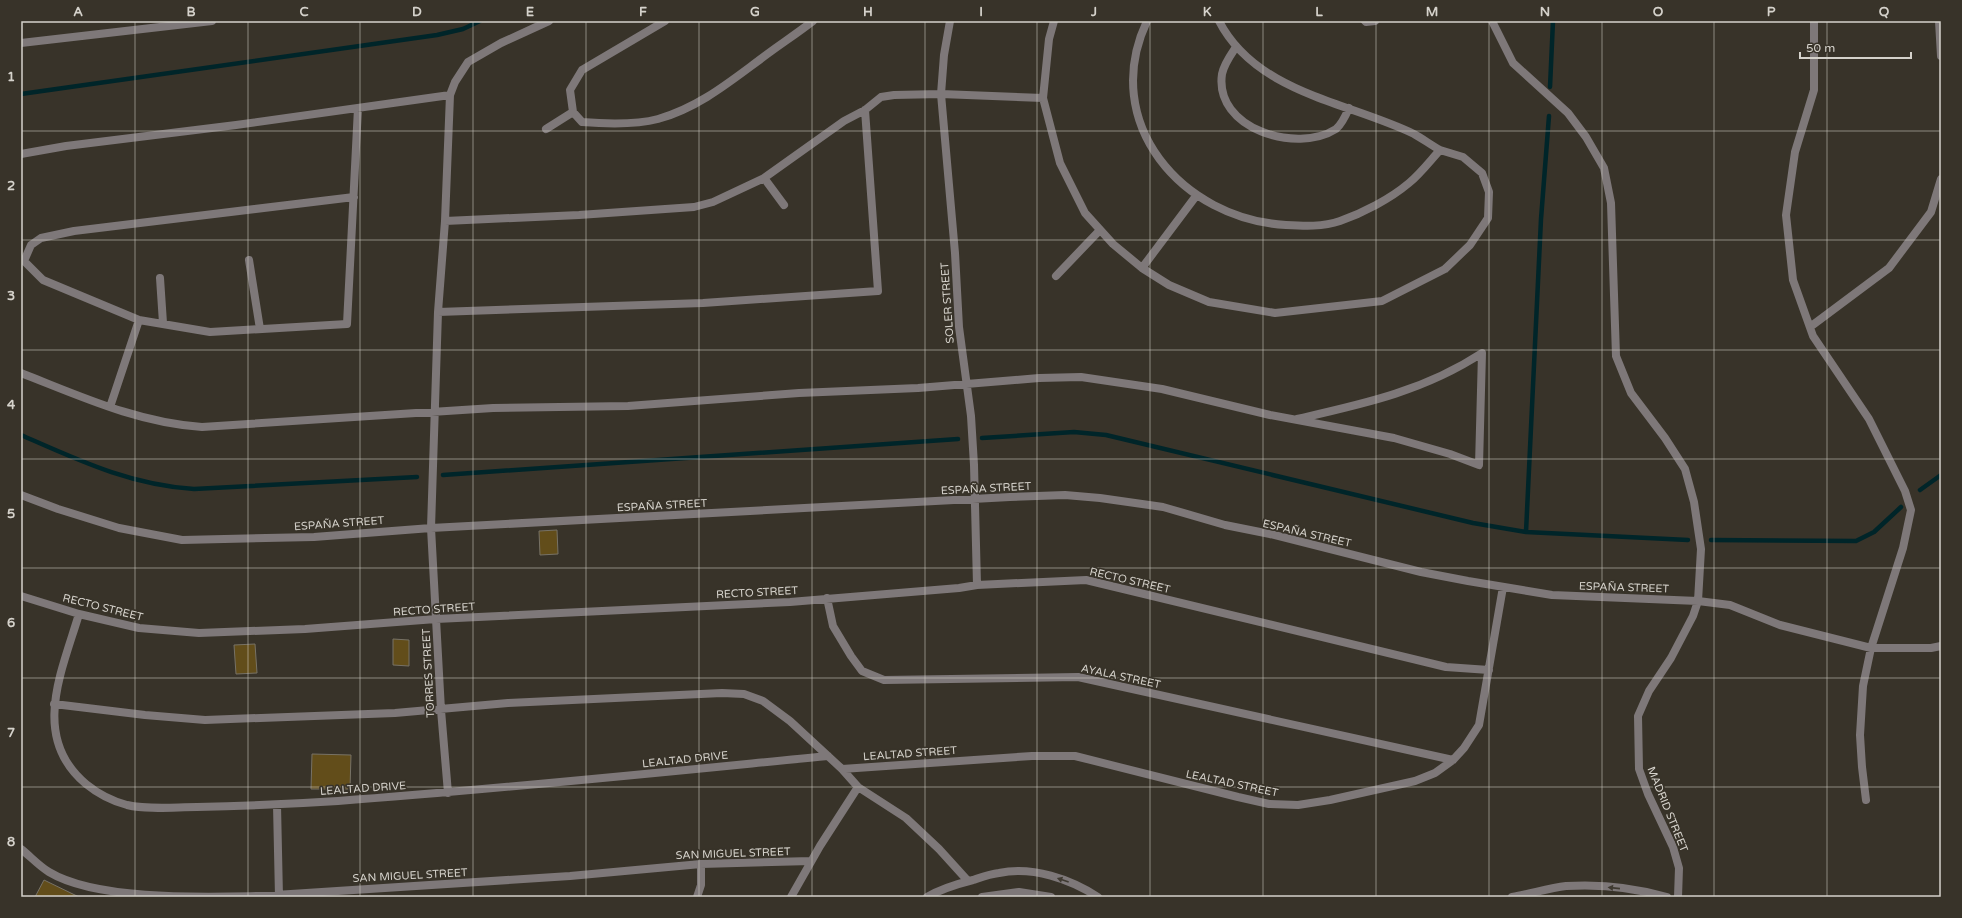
<svg xmlns="http://www.w3.org/2000/svg" width="1962" height="918" font-family="'Varela Round',sans-serif">
<rect width="100%" height="100%" fill="#383329"/>
<g fill="none" stroke-linecap="round" stroke-linejoin="round">
<path stroke="#002529" stroke-width="4.5" d="M 1550,87 L 1553,21
M 21,94 L 437,35 L 463,29 L 480,21
M 21,435 C 78,460 130,485 194,489 L 417,477
M 982,438 L 1074,432 L 1106,435 L 1473,523 L 1526,532 L 1688,540
M 443,475 L 958,439
M 1920,490 L 1941,475
M 1526,532 L 1541,219 L 1549,116
M 1711,540 L 1856,541 L 1874,532 L 1901,507"/>
</g>
<path fill="#624d1a" stroke="#777266" d="M 557,530 L 558,554 L 540,555 L 539,531 Z
M 393,639 L 409,640 L 409,666 L 393,665 Z
M 255,644 L 257,673 L 236,674 L 234,645 Z
M 312,754 L 351,755 L 350,789 L 311,789 Z
M 44,880 L 79,897 L 35,897 Z"/>
<g fill="none" stroke-linecap="round" stroke-linejoin="round">
<path stroke="#7e7879" stroke-width="8" d="M 665,21 L 582,70 L 570,90 L 573,112 L 582,122 C 607,124 635,125 658,119 C 697,108 727,84 758,61 C 776,47 795,35 813,21
M 950,21 L 944,55 L 941,94 L 955,253 L 959,327 L 971,416 L 974,465 L 977,585
M 1054,21 L 1049,39 L 1043,98 L 1060,163 L 1085,213 L 1113,244 L 1142,268 L 1169,285 L 1209,302 L 1275,313 L 1382,301 L 1445,269 L 1470,245 L 1488,218 L 1489,192 L 1482,173 L 1463,157 L 1440,150 C 1430,161 1420,174 1409,183 C 1390,199 1363,213 1340,221 C 1323,227 1304,226 1286,225 C 1182,219 1099,123 1147,21
M 1219,21 C 1256,93 1348,102 1414,134 C 1423,139 1431,145 1440,150
M 1365,21 L 1366,22 L 1375,21
M 1492,21 L 1513,63 L 1568,113 L 1586,137 L 1604,168 L 1611,203 L 1616,356 L 1631,393 L 1665,438 L 1685,469 L 1694,502 L 1701,549 L 1698,601 L 1693,616 L 1671,658 L 1649,691 L 1638,716 L 1639,769 L 1648,794 L 1673,847 L 1679,868 L 1678,897
M 1814,21 L 1814,90 L 1795,152 L 1786,215 L 1793,280 L 1813,336 L 1869,419 L 1905,491 L 1911,510 L 1903,548 L 1871,648 L 1863,686 L 1860,735 L 1862,767 L 1866,800
M 1939,21 L 1941,56
M 21,43 L 212,21
M 1236,47 C 1230,56 1224,64 1222,74 C 1214,129 1297,154 1336,129 C 1342,124 1346,115 1349,108
M 546,129 L 573,112
M 21,154 L 66,146 L 236,125 L 450,95
M 764,178 L 784,205
M 354,197 L 74,231 L 41,238 L 31,245 L 24,261 L 43,280 L 139,320 L 210,332 L 347,324 L 358,108
M 445,221 L 579,215 L 694,207 L 713,202 L 764,178 L 844,121 L 865,110 L 881,97 L 894,95 L 941,94 L 1043,98
M 249,260 L 260,329
M 1142,268 L 1196,196
M 1056,276 L 1100,230
M 160,278 L 163,323
M 438,312 L 703,303 L 878,291 L 865,110
M 1810,327 L 1889,268 L 1931,212 L 1941,179
M 21,373 C 80,396 138,423 202,427 L 493,408 L 628,406 L 799,393 L 918,388 L 1039,378 L 1081,377 L 1162,389 L 1270,415 L 1394,438 L 1450,454 L 1479,465 L 1482,353 C 1424,391 1363,404 1297,419
M 110,407 L 139,320
M 21,495 L 58,509 L 119,528 L 182,540 L 314,537 L 431,528 L 1010,497 L 1065,495 L 1100,498 L 1163,507 L 1225,525 L 1270,534 L 1421,572 L 1468,581 L 1552,595 L 1698,601 L 1730,605 L 1780,625 L 1871,648 L 1931,648 L 1941,646
M 21,596 L 79,614 L 139,628 L 199,633 L 305,629 L 436,619 L 790,602 L 959,588 L 977,585 L 1086,580 L 1446,667 L 1489,670
M 827,598 L 833,626 L 851,656 L 862,671 L 884,680 L 1078,677 L 1453,760
M 79,614 C 62,671 30,737 86,784 C 97,793 112,801 127,805 C 149,810 175,807 197,807 C 244,806 291,804 338,801 C 501,789 665,772 828,756
M 54,704 L 145,715 L 205,720 L 395,713 L 508,703 L 722,693 L 744,694 L 763,701 L 790,721 L 842,769 L 858,787 L 906,818 L 939,849 L 968,881
M 842,769 L 1032,756 L 1075,756 L 1238,797 L 1269,804 L 1298,805 L 1330,800 L 1415,781 L 1435,773 L 1453,760 L 1464,748 L 1479,725 L 1503,587
M 448,793 L 441,710 L 431,528 L 438,312 L 445,221 L 450,95 L 455,82 L 468,62 L 501,43 L 549,21
M 277,805 L 279,897
M 21,849 C 30,856 39,866 49,872 C 97,901 205,897 260,896 L 570,876 L 701,864 L 811,861
M 697,897 L 701,885 L 701,864
M 791,897 L 820,846 L 858,787
M 927,897 C 941,889 957,884 973,880 C 982,877 990,874 999,873 C 1033,866 1070,879 1098,897
M 982,897 L 1019,892 L 1051,897
M 1512,897 C 1530,894 1549,888 1566,886 C 1599,884 1636,888 1667,897"/>
</g>
<defs><path id="oneway-solid" d="M-6-.8H1V-3.2L6.5 0L1 3.2V.8H-6Z"/></defs>
<g fill="#3f3a31">
<use href="#oneway-solid" transform="translate(1063 880) rotate(-161)"/>
<use href="#oneway-solid" transform="translate(1614 888) rotate(-174)"/>
</g>
<path fill="none" stroke="#d5d2cb" stroke-width="1" stroke-opacity="0.55" d="M 135,21 L 135,897M 248,21 L 248,897M 360,21 L 360,897M 473,21 L 473,897M 586,21 L 586,897M 699,21 L 699,897M 812,21 L 812,897M 925,21 L 925,897M 1037,21 L 1037,897M 1150,21 L 1150,897M 1263,21 L 1263,897M 1376,21 L 1376,897M 1489,21 L 1489,897M 1602,21 L 1602,897M 1714,21 L 1714,897M 1827,21 L 1827,897M 21,131 L 1941,131M 21,240 L 1941,240M 21,350 L 1941,350M 21,459 L 1941,459M 21,568 L 1941,568M 21,678 L 1941,678M 21,787 L 1941,787"/>
<g text-anchor="middle" stroke-width="3.5" stroke-linejoin="round" paint-order="stroke">
<g font-size="11" fill="#d5d2cb" stroke="#383329">
<text transform="translate(947 303) rotate(-94)" y="4">SOLER STREET</text>
<text transform="translate(986 488) rotate(-3)" y="4">ESPAÑA STREET</text>
<text transform="translate(662 505) rotate(-3)" y="4">ESPAÑA STREET</text>
<text transform="translate(339 523) rotate(-4)" y="4">ESPAÑA STREET</text>
<text transform="translate(1307 533) rotate(13)" y="4">ESPAÑA STREET</text>
<text transform="translate(1130 580) rotate(13)" y="4">RECTO STREET</text>
<text transform="translate(1624 587) rotate(2)" y="4">ESPAÑA STREET</text>
<text transform="translate(757 592) rotate(-3)" y="4">RECTO STREET</text>
<text transform="translate(103 607) rotate(14)" y="4">RECTO STREET</text>
<text transform="translate(434 609) rotate(-4)" y="4">RECTO STREET</text>
<text transform="translate(428 673) rotate(-93)" y="4">TORRES STREET</text>
<text transform="translate(1121 676) rotate(12)" y="4">AYALA STREET</text>
<text transform="translate(910 753) rotate(-4)" y="4">LEALTAD STREET</text>
<text transform="translate(685 759) rotate(-6)" y="4">LEALTAD DRIVE</text>
<text transform="translate(1232 783) rotate(12)" y="4">LEALTAD STREET</text>
<text transform="translate(363 788) rotate(-4)" y="4">LEALTAD DRIVE</text>
<text transform="translate(1668 809) rotate(68)" y="4">MADRID STREET</text>
<text transform="translate(733 853) rotate(-2)" y="4">SAN MIGUEL STREET</text>
<text transform="translate(410 875) rotate(-3)" y="4">SAN MIGUEL STREET</text>
</g>
</g>
<rect width="1962" height="918" fill="none" stroke="#383329" stroke-width="44"/>
<path d="M1800 52v6h111v-6" fill="none" stroke="#d5d2cb" stroke-width="2"/>
<text x="1806" y="52" font-size="12" fill="#d5d2cb" stroke="#383329" stroke-width="3" paint-order="stroke">50 m</text>
<rect x="22" y="22" width="1918" height="874" fill="none" stroke="#d5d2cb" stroke-width="1.5"/>
<g font-size="13" text-anchor="middle" font-weight="bold" fill="#d5d2cb">
<text x="78" y="16">A</text>
<text x="191" y="16">B</text>
<text x="304" y="16">C</text>
<text x="417" y="16">D</text>
<text x="530" y="16">E</text>
<text x="643" y="16">F</text>
<text x="755" y="16">G</text>
<text x="868" y="16">H</text>
<text x="981" y="16">I</text>
<text x="1094" y="16">J</text>
<text x="1207" y="16">K</text>
<text x="1319" y="16">L</text>
<text x="1432" y="16">M</text>
<text x="1545" y="16">N</text>
<text x="1658" y="16">O</text>
<text x="1771" y="16">P</text>
<text x="1884" y="16">Q</text>
<text x="11" y="81">1</text>
<text x="11" y="190">2</text>
<text x="11" y="300">3</text>
<text x="11" y="409">4</text>
<text x="11" y="518">5</text>
<text x="11" y="627">6</text>
<text x="11" y="737">7</text>
<text x="11" y="846">8</text>
</g>
</svg>
